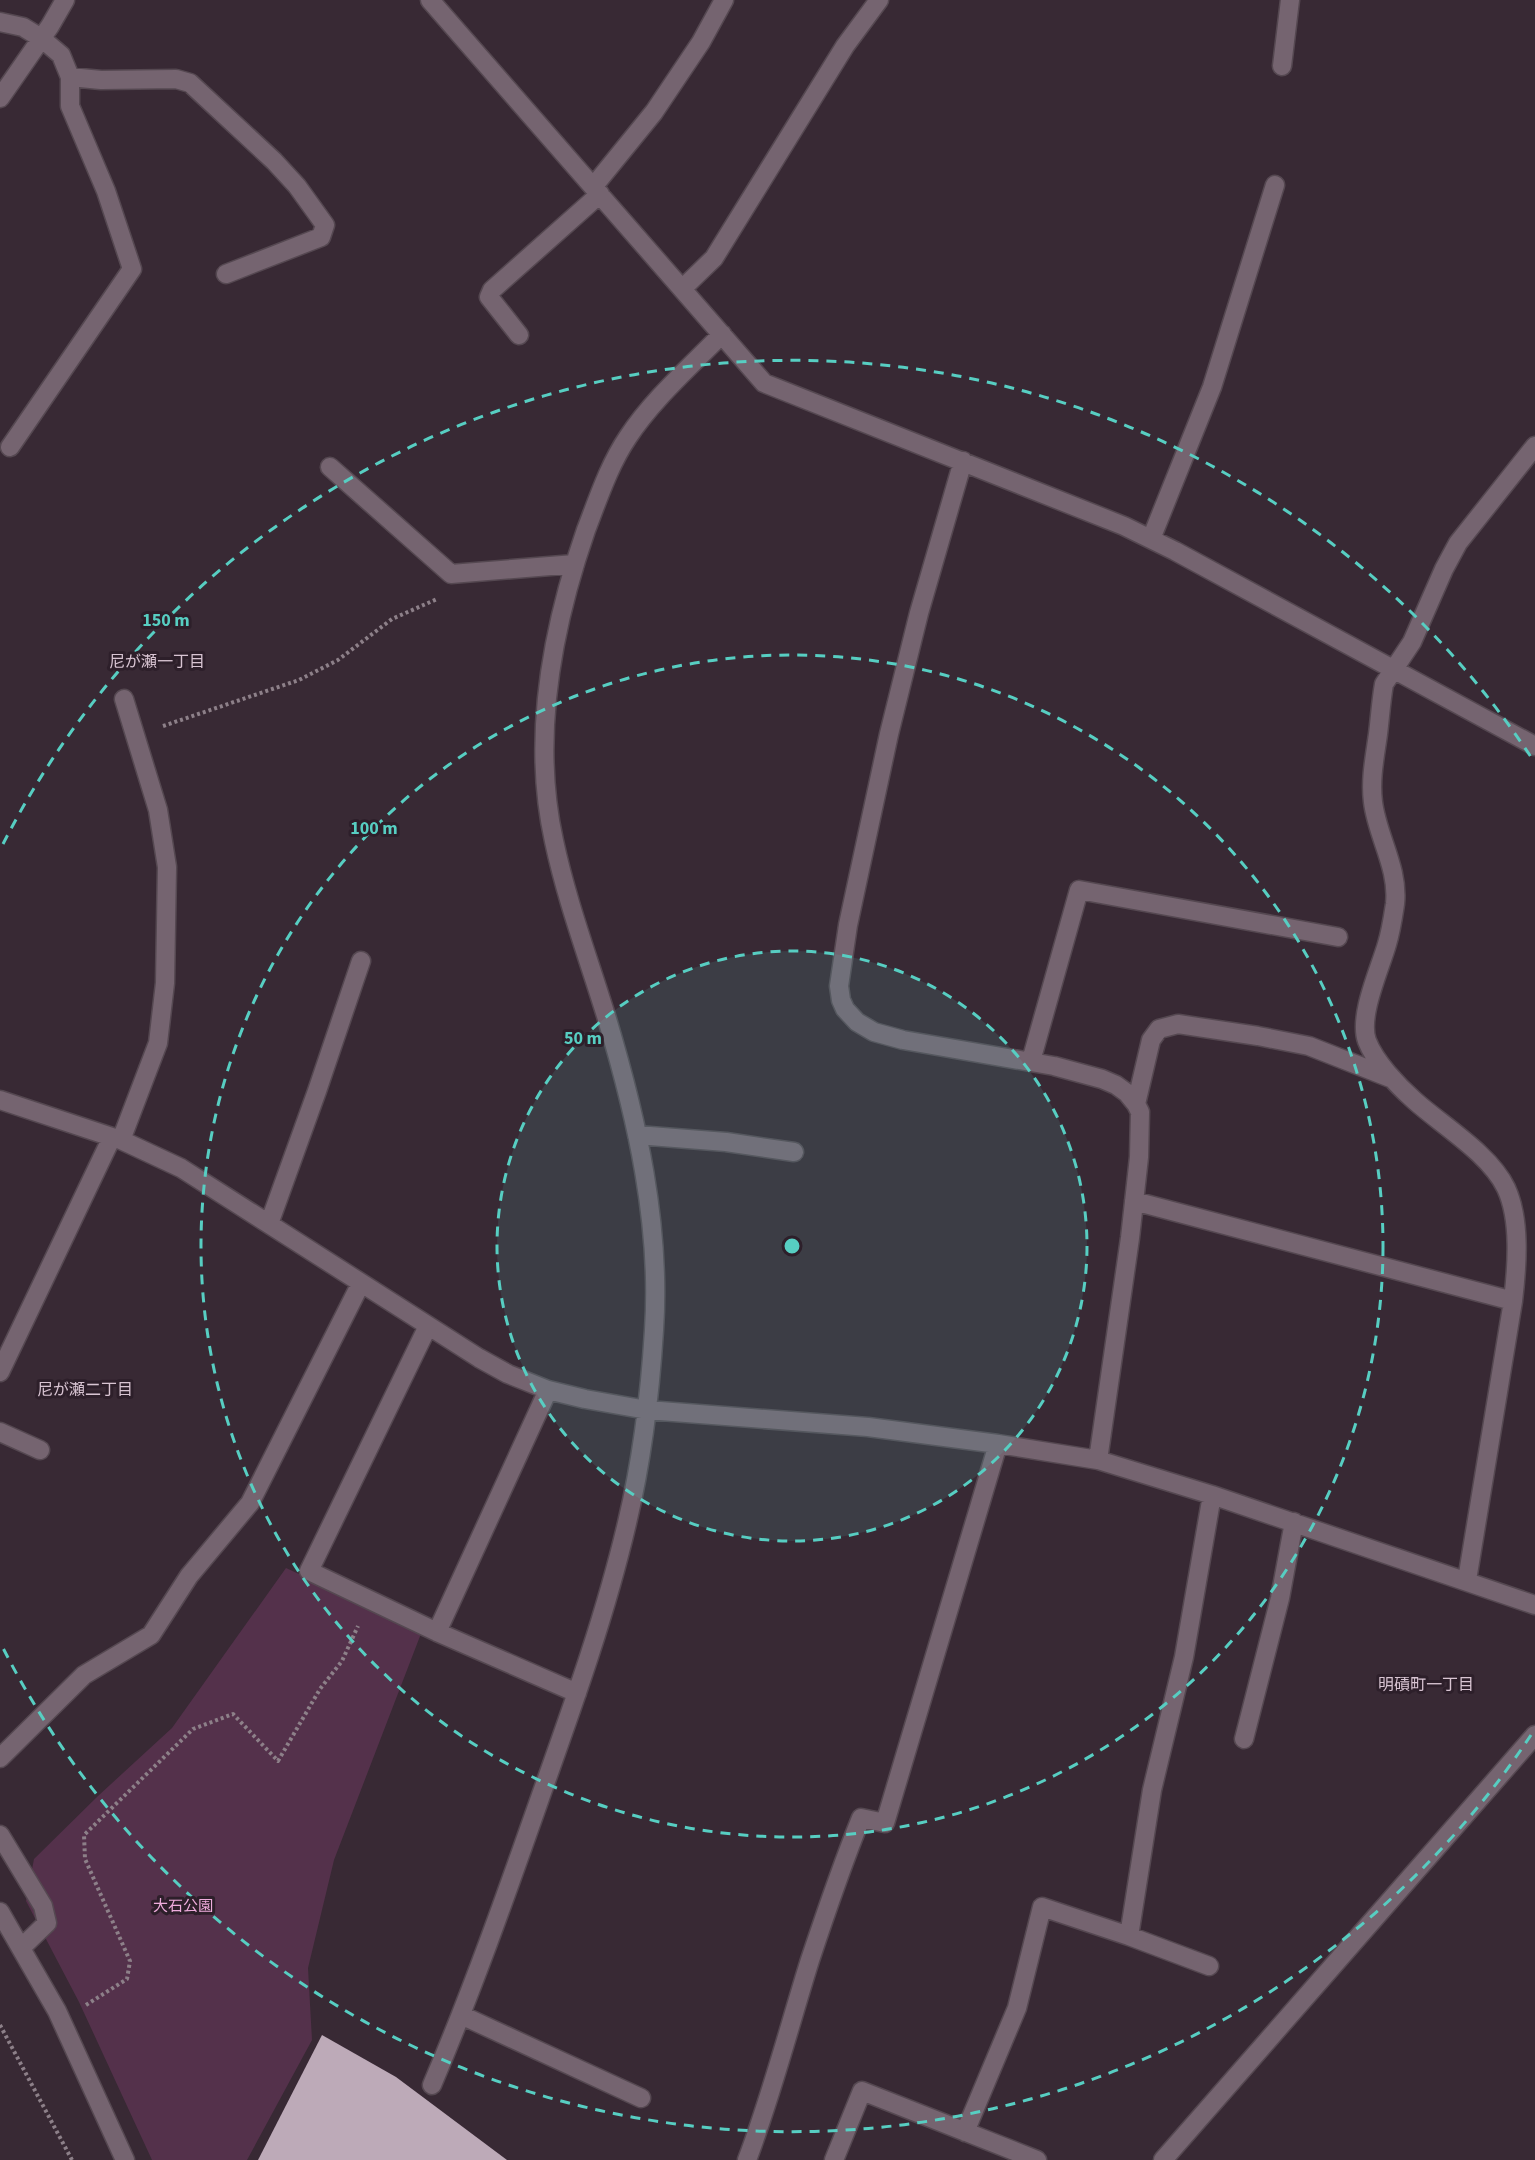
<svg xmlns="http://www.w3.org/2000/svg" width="1535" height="2160" font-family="'Source Sans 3','Noto Sans JP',sans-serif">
<rect width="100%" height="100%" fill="#382934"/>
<path fill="#54314b" d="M 286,1568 L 422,1631 L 334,1860 L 308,1968 L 312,2040 L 247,2160 L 152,2160 L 79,2002 L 26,1901 L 34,1859 L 98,1796 L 172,1728 Z"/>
<path fill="#bdaab8" d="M 322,2035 L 396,2077 L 507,2160 L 258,2160 Z"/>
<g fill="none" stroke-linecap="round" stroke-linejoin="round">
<g stroke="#554851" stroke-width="21">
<path id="minor" d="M 430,0 L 764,383 L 1124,526 L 1175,551 L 1535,746
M 0,22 L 23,27 L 41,38 L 61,55 L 70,77 L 70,106 L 106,191 L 132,269 L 10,447
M 1282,66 L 1290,0
M 70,77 L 101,80 L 176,79 L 190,83 L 274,161 L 297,186 L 325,225 L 321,237 L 226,274
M 0,98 L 50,26 L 65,0
M 593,187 L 654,112 L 701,42 L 724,0
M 682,289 L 714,258 L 845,46 L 879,0
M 519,335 L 489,297 L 492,290 L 600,194
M 963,461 L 919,613 L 889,734 L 848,925 L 839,986 L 841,1000 L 845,1009 L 857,1022 L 874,1032 L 903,1040 L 1054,1066 L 1102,1079 L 1116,1085 L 1127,1093 L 1136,1104 L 1140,1112 L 1139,1157 L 1130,1238 L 1098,1460
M 330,467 L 451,574 L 575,564
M 1151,539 L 1212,387 L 1275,185
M 1031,1061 L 1079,890 L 1338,937
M 0,1100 L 121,1140 L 181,1168 L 479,1358 L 508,1374 L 548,1390 L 585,1399 L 647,1410 L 868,1427 L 998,1444 L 1098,1460 L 1212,1495 L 1535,1605
M 1136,1104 L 1151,1040 L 1159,1029 L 1178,1024 L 1258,1036 L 1309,1046 L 1393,1079
M 637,1135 L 726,1142 L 794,1152
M 121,1140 L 158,1043 L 165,983 L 167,867 L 158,810 L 124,699
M 1134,1201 L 1513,1301
M 269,1224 L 317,1091 L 361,961
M 428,1326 L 309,1571 L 437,1632 L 577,1693
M 0,1372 L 112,1137
M 0,1432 L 40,1450
M 1467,1580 L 1513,1301 C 1517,1267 1521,1220 1506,1188 C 1490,1154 1443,1126 1415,1101 C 1398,1086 1375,1062 1367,1041 C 1358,1016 1380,969 1387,944 C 1391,931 1393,917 1395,904 C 1399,868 1377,836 1373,802 C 1370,779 1375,756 1378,734 C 1380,718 1381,701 1384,684 L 1412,642 L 1444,569 L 1458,543 L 1535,446
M 437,1632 L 548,1390
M 1244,1739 L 1280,1598 L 1294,1522
M 0,1758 L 84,1675 L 151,1635 L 189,1576 L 250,1503 L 361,1283
M 0,1835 L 43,1906 L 47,1923 L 21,1948
M 0,1912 L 57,2011 L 125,2160
M 1129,1936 L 1209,1966
M 461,2015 L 641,2098
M 432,2085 C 472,1991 506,1895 540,1798 C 572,1708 605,1617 627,1523 C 642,1460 650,1395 654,1330 C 661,1225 637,1119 607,1019 C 589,960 567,902 554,841 C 531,738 552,628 586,530 C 598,499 609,465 628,437 C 653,399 690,367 722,334
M 965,2132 L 1017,2008 L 1042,1907 L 1129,1936 L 1152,1790 L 1184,1657 L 1212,1495
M 747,2160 C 772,2094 789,2027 810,1960 C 826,1912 842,1865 861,1818 L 885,1823 L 998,1444
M 834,2160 L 862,2091 L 1037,2160
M 1163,2160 L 1535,1735"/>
</g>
<path stroke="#8d8089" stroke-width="4" stroke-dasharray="3 3" stroke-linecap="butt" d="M 163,726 L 299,680 L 338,660 L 392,619 L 437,599
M 86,2005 L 127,1979 L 130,1961 L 85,1859 L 84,1835 L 193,1729 L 233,1714 L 278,1761 L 320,1689 L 342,1661 L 358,1626
M 0,2025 L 72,2160"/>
<use href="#minor" stroke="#756470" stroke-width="18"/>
</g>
<circle cx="792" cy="1246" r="295" fill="#57cec2" fill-opacity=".12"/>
<g fill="none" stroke="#57cec2" stroke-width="3" stroke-dasharray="10 8">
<circle cx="792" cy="1246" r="295"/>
<circle cx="792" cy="1246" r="591"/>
<path d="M1531 1735A886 886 0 0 1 3 1648M3 844A886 886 0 0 1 1531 757"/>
</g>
<g text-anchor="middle" stroke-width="6" stroke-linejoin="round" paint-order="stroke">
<g font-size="15" fill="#efacdd" stroke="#2d1f2a">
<text x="183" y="1911">大石公園</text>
</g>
<g font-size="16" fill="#d8c4d2" stroke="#2d1f2a">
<text x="157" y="667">尼が瀬一丁目</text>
<text x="85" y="1395">尼が瀬二丁目</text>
<text x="1426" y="1690">明磧町一丁目</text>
</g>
</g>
<circle cx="792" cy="1246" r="9" fill="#57cec2" stroke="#2d1f2a" stroke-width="3"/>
<g font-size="18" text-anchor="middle" font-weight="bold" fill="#57cec2" stroke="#2d1f2a" stroke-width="6" stroke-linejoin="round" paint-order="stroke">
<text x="166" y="626">150 m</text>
<text x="374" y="834">100 m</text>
<text x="583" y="1044">50 m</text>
</g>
</svg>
